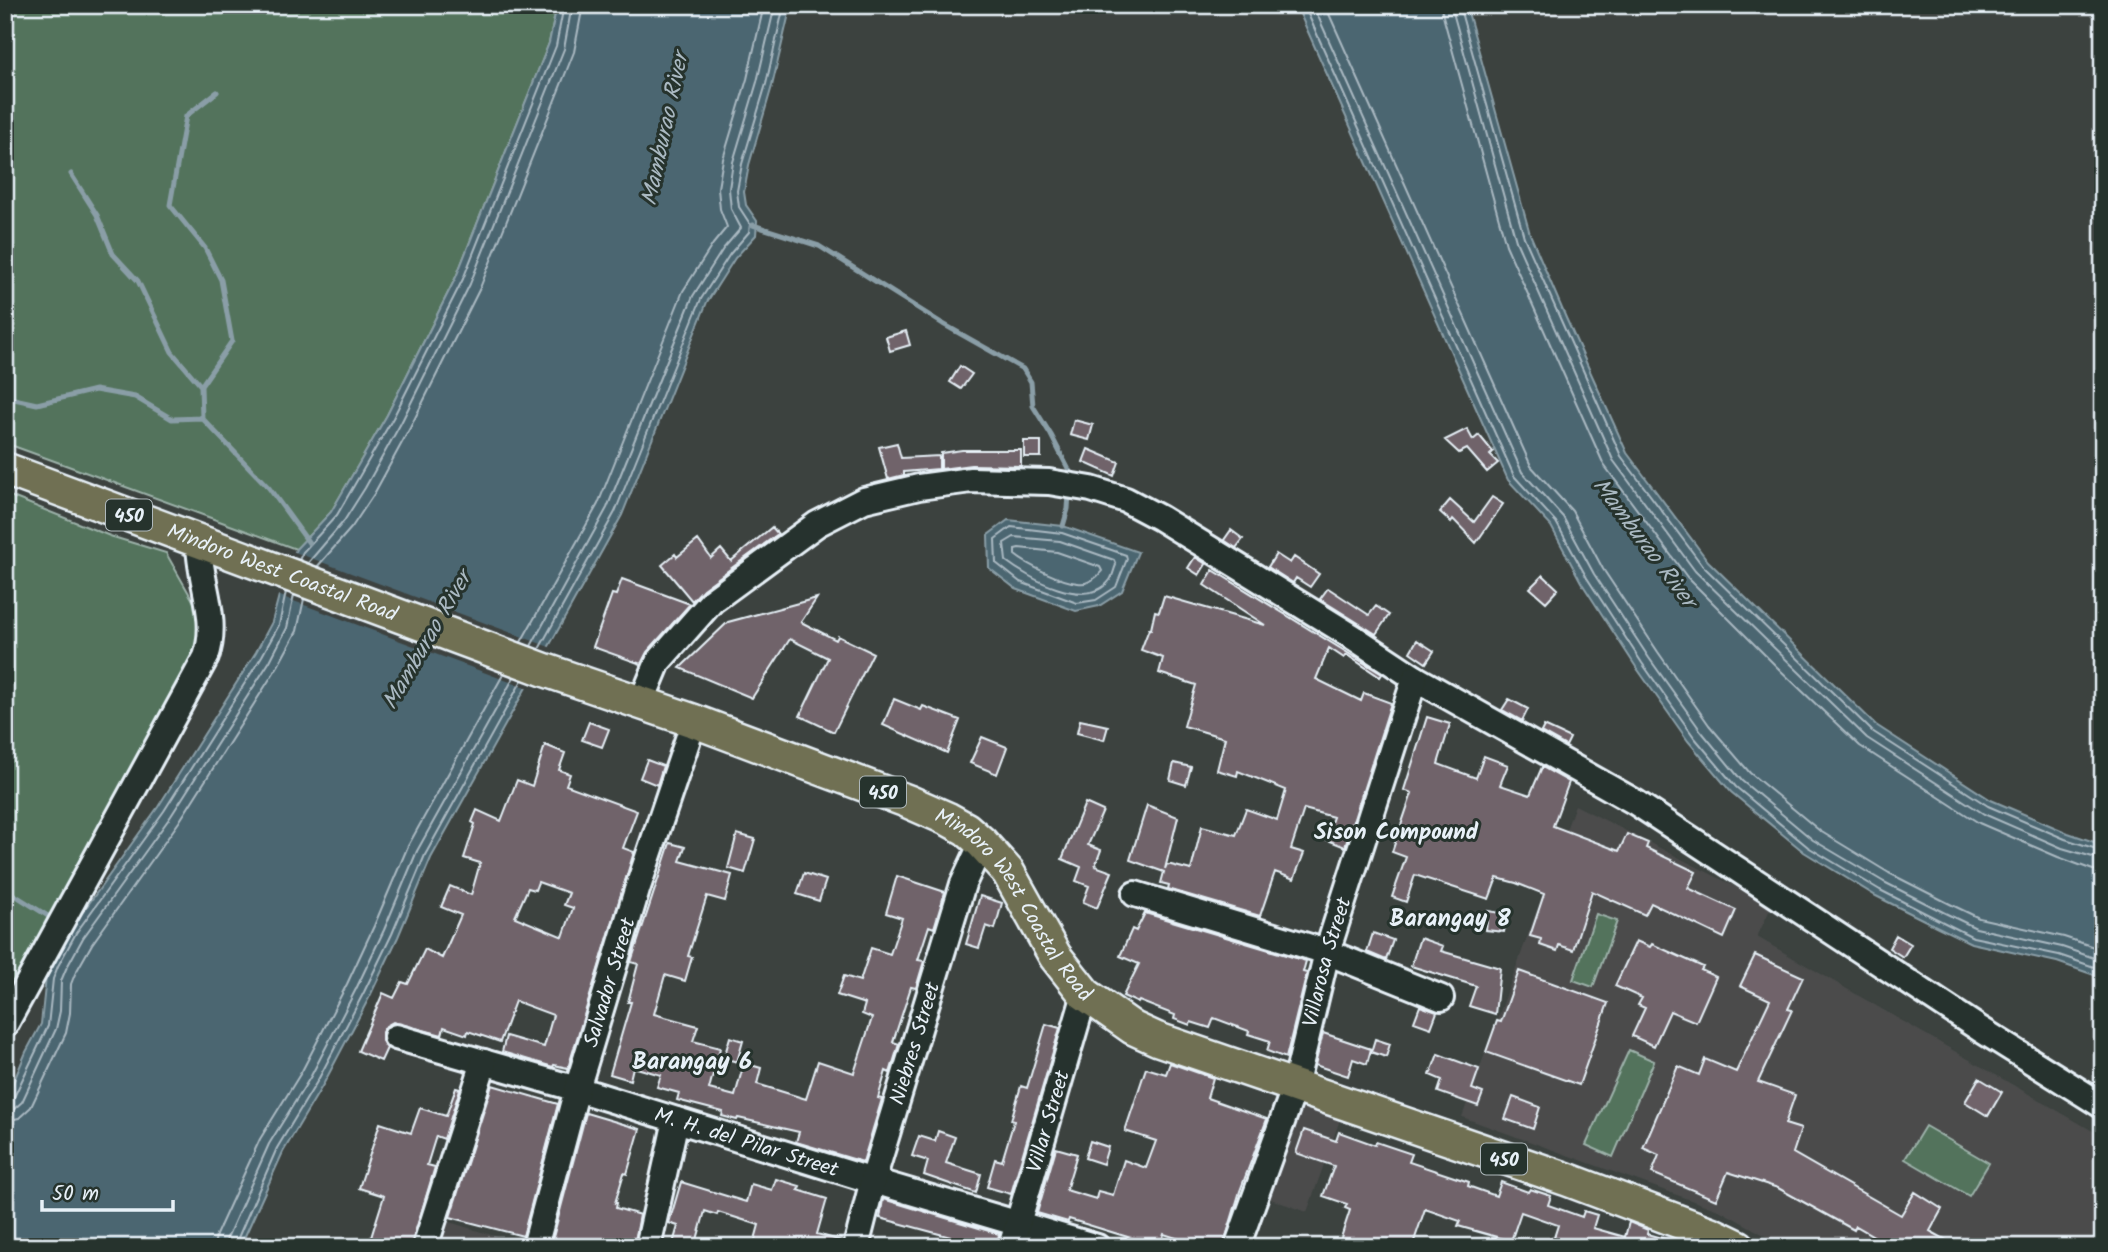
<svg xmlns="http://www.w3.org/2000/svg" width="2108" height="1252" font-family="Kalam,sans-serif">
<rect width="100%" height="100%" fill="#3c423f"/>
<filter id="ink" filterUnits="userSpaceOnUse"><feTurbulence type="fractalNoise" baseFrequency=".0143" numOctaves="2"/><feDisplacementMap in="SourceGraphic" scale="14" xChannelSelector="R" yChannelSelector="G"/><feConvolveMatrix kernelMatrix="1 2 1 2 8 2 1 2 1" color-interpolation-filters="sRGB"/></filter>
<g filter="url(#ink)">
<path fill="#4b4c4c" d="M 1575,805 L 1772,905 L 1757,937 L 2103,1137 L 2103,1247 L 1786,1247 L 1721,1211 L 1462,1117 Z
M 1300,1098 L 1342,1114 L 1307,1212 L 1265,1197 Z
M 446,1221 L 530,1247 L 438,1247 Z"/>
<path fill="#52735c" stroke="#9db2aa" stroke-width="2" d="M 5,5 L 557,5 L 549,43 L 456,277 L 387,415 L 331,512 L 296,549 L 5,443 Z
M 5,494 L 110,536 L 166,553 L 199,611 L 200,644 L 5,1005 Z
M 1596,914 L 1617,921 L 1593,987 L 1573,980 Z
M 1629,1050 L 1654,1061 L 1613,1157 L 1586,1145 Z
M 1925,1126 L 1989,1163 L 1969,1196 L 1905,1159 Z"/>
<path fill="#4c6671" stroke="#8a9ea7" stroke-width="2" d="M 557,5 L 791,5 L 772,86 L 749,165 L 744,192 L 746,205 L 757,221 L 756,235 L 735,258 L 707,302 L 622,515 L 431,858 L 398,937 L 370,996 L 324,1083 L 283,1152 L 240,1247 L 5,1247 L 5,1102 L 26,1052 L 41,1024 L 46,977 L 51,963 L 70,930 L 158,807 L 256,652 L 272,622 L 282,584 L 296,549 L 331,512 L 387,415 L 456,277 L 549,43 Z
M 1296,5 L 1466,5 L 1530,234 L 1566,318 L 1627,453 L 1708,561 L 1876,725 L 1991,800 L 2068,833 L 2103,845 L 2103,978 L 2057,962 L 1971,943 L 1938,927 L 1876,896 L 1804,852 L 1731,792 L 1688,741 L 1636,667 L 1581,582 L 1551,526 L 1508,480 Z
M 1008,520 L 1063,526 L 1138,552 L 1122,591 L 1099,606 L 1076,611 L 1016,589 L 989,568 L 988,535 Z"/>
<path fill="#3c423f" d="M 292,551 L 552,648 L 529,689 L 275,594 Z"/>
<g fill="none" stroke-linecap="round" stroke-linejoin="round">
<path stroke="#aab9c2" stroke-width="2" d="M 1304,5 L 1514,476 L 1556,522 L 1587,578 L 1642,663 L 1694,737 L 1736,787 L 1808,847 L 1880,890 L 1941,921 L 1973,937 L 2059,955 L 2103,970
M 1313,5 L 1522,472 L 1563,517 L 1594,574 L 1649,658 L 1701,731 L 1742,781 L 1813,840 L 1884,882 L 1945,913 L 1976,928 L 2062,947 L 2103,961
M 1325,5 L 1531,466 L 1572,511 L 1603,569 L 1658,652 L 1709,725 L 1750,773 L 1820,831 L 1889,873 L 1950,904 L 1979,918 L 2064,937 L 2103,950
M 1440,5 L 1506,245 L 1604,465 L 1687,577 L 1780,670 L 1860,746 L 1979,823 L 2058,857 L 2093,870 L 2103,871
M 1451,5 L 1516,241 L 1613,460 L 1695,571 L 1867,738 L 1984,814 L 2062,848 L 2103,860
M 1459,5 L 1524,237 L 1621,456 L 1702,565 L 1872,731 L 1988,806 L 2065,839 L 2103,851
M 1011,527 L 1062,533 L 1126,555 L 1127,559 L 1116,587 L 1096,600 L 1077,603 L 1020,582 L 996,563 L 995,539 Z
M 1014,537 L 1060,541 L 1114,560 L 1116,565 C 1114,569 1113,576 1110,580 C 1087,611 1028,578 1006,561 L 1004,543 Z
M 1019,548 L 1057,552 L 1100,567 L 1102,571 C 1097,578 1087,585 1078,583 C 1062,582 1027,565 1015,555 L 1015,549 Z
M 299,560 L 303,552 L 337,515 L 393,418 L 463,279 L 556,46 L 564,5
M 308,563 L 344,521 L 365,488 L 401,423 L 470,284 L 564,49 L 572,5
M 317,567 L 352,527 L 374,494 L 410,428 L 480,288 L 574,52 L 583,5
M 521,642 L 598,504 L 683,291 L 713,244 L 727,227 L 720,209 L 718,188 L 723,159 L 747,79 L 764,5
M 531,646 L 607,508 L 693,296 L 723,249 L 741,228 L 731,209 L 729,189 L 733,162 L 757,82 L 775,5
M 539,649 L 615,512 L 701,299 L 730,254 L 749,232 L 750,224 L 739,207 L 737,191 L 742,164 L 766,84 L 784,5
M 5,1101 L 14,1097 L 48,1026 L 53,979 L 58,966 L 76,933 L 164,811 L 262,656 L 279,625 L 286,592
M 5,1110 L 14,1109 L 22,1102 L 56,1029 L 60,1011 L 61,981 L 66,969 L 83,938 L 171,816 L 270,661 L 287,628 L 294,595
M 5,1121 L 19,1118 L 31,1107 L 66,1033 L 70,1013 L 71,984 L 75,974 L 92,944 L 179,822 L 278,666 L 297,631 L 304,599
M 214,1247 L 216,1235 L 260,1139 L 302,1071 L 347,984 L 374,926 L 408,846 L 504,673
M 225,1247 L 227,1238 L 269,1144 L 311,1076 L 356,989 L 384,930 L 417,851 L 514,677
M 234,1247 L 277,1148 L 318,1080 L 364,992 L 392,934 L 425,855 L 522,680"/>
<path stroke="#8a9ea7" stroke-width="5" d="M 71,174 L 97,215 L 113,254 L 138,281 L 172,352 L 201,386 L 202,418 L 269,488 L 309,543
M 753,225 L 819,246 L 943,324 L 1023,369 L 1031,382 L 1033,406 L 1051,435 L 1070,472 L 1069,480
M 201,386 L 232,341 L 221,280 L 205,248 L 170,205 L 186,116 L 217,92
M 5,397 L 37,404 L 95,390 L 135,397 L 172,419 L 202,418
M 1063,526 L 1068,509 L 1069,493
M 5,889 L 56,921"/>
</g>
<path fill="#6f646a" stroke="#e8f1f8" stroke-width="2" fill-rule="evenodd" d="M 906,331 L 910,345 L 890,351 L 886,337 Z
M 960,366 L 972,374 L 961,389 L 950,382 Z
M 1074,420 L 1093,425 L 1089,440 L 1070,435 Z
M 1467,429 L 1473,440 L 1479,435 L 1493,452 L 1490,455 L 1498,463 L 1487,472 L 1467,449 L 1459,453 L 1445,440 Z
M 1024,441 L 1041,441 L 1041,457 L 1024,457 Z
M 897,443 L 901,458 L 939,456 L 939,469 L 904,472 L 904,475 L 888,479 L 879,447 Z
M 1088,449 L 1119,462 L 1114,476 L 1083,462 Z
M 962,450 L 1021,450 L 1021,466 L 971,465 L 941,469 L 941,453 Z
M 1492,497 L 1503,504 L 1476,543 L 1453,519 L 1451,522 L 1440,512 L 1450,500 L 1474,522 Z
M 772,527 L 778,534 L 703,589 L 692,601 L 662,565 L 675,554 L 677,557 L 698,540 L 711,558 L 721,549 L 731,561 Z
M 1231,530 L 1243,539 L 1236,548 L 1224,540 Z
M 1276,554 L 1290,563 L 1294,557 L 1319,574 L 1310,587 L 1296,578 L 1293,583 L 1268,567 Z
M 1195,557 L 1206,564 L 1199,575 L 1188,568 Z
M 1213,570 L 1382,674 L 1380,677 L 1347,655 L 1344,658 L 1329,648 L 1316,679 L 1361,701 L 1364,693 L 1391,703 L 1345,847 L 1325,839 L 1333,817 L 1304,809 L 1291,849 L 1304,853 L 1294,879 L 1275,872 L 1260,916 L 1168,889 L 1169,885 L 1161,883 L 1164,872 L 1130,860 L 1147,805 L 1178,817 L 1165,869 L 1167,864 L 1191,870 L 1202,826 L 1236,835 L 1246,809 L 1277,820 L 1286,790 L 1238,771 L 1237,776 L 1217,770 L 1225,738 L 1184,726 L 1196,685 L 1159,673 L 1163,658 L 1141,650 L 1149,629 L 1151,629 L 1155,611 L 1159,612 L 1164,596 L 1265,625 L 1204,585 Z
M 1543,575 L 1558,589 L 1546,602 L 1530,588 Z
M 622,579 L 690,604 L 647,652 L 641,664 L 593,647 L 612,594 L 616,595 Z
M 1328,588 L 1369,615 L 1376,606 L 1389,615 L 1376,634 L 1320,599 Z
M 817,598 L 801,622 L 836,640 L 838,636 L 873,653 L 834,732 L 800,716 L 828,658 L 790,639 L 752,698 L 680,668 L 728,622 Z
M 1417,640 L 1434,651 L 1426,663 L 1410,652 Z
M 894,699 L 921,710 L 923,706 L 960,720 L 947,753 L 883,725 Z
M 1509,699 L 1528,709 L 1522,721 L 1502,710 Z
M 1427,717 L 1450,724 L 1438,764 L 1476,778 L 1484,756 L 1508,765 L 1500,785 L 1530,795 L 1542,767 L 1569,782 L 1553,826 L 1619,851 L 1627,834 L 1648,843 L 1646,848 L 1696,872 L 1688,888 L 1736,910 L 1724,938 L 1651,903 L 1645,915 L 1592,891 L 1573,950 L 1559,945 L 1557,951 L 1540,945 L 1541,939 L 1530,936 L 1544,894 L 1516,883 L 1497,878 L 1489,899 L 1415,875 L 1406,902 L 1392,897 L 1406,857 L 1392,852 L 1412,793 L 1404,790 Z
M 1080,720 L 1108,726 L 1104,740 L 1077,733 Z
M 589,722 L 609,729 L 602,747 L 582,740 Z
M 1544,726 L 1570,738 L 1566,746 L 1541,732 Z
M 982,737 L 1007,747 L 997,774 L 970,763 Z
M 545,745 L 565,753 L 559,770 L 570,774 L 566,785 L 637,811 L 623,848 L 634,852 L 568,1068 L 554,1065 L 553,1067 L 502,1052 L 506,1036 L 544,1047 L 553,1015 L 515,1001 L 500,1042 L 468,1031 L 467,1035 L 444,1027 L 442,1035 L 393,1022 L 386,1026 L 382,1032 L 382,1041 L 387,1048 L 381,1061 L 358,1051 L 383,993 L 394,998 L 402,982 L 408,984 L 425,949 L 442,958 L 461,915 L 441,907 L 450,886 L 471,895 L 480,863 L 464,858 L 475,824 L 472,822 L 477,810 L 501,821 L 517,780 L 532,786 ZM 538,882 L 569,893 L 564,905 L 573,908 L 563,937 L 515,917 L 528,888 L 535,890 Z
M 647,760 L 663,766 L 657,785 L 640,778 Z
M 1174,763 L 1191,767 L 1186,785 L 1170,780 Z
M 1085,803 L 1103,811 L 1088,845 L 1101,850 L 1095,866 L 1112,872 L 1097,908 L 1083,902 L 1089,886 L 1076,881 L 1081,867 L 1062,859 Z
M 737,834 L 755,839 L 745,873 L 728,868 Z
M 670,843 L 685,847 L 680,861 L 732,875 L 725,901 L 707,896 L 688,956 L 692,957 L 685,981 L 665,975 L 654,1014 L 698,1026 L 693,1041 L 720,1048 L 709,1089 L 735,1096 L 744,1063 L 761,1068 L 757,1084 L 806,1099 L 818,1061 L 854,1073 L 872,1018 L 862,1014 L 865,1004 L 837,995 L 844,976 L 860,981 L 871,948 L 890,954 L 902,918 L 886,913 L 897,876 L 945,892 L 934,928 L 929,926 L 918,960 L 924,961 L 916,988 L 911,987 L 893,1042 L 899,1044 L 890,1073 L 886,1071 L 878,1098 L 882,1099 L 863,1162 L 796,1142 L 799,1132 L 738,1118 L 737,1120 L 722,1116 L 723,1112 L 677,1100 L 679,1093 L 657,1087 L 661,1075 L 633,1067 L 630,1080 L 610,1074 L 631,1002 L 628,1002 L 638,964 L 631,962 Z
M 804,873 L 826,880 L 819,901 L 797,894 Z
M 980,896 L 1002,903 L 995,929 L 986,926 L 979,948 L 966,944 Z
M 1488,911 L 1507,914 L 1504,932 L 1486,930 Z
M 1145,913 L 1306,961 L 1303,972 L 1307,973 L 1286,1058 L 1267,1051 L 1270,1041 L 1248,1034 L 1249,1031 L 1214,1018 L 1210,1028 L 1191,1022 L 1190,1025 L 1174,1019 L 1175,1015 L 1139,1001 L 1138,1003 L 1123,996 L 1139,964 L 1120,956 L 1132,929 L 1136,931 Z
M 1373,933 L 1393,940 L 1386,960 L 1367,952 Z
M 1896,935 L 1911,944 L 1903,957 L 1889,948 Z
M 1420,938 L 1443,946 L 1441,951 L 1500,968 L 1495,1014 L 1469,1006 L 1476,986 L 1411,966 Z
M 1636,941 L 1650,947 L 1652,944 L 1703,967 L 1701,970 L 1716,977 L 1696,1022 L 1670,1011 L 1654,1046 L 1632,1036 L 1645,1008 L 1638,1005 L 1642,998 L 1615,986 Z
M 1755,955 L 1803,977 L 1788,1009 L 1792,1010 L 1758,1082 L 1795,1095 L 1785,1124 L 1801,1129 L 1793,1153 L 1901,1215 L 1915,1192 L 1942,1209 L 1930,1231 L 1959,1247 L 1893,1247 L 1856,1226 L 1854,1230 L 1778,1188 L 1728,1172 L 1716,1200 L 1652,1173 L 1659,1155 L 1643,1148 L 1678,1066 L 1699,1075 L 1705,1059 L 1736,1072 L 1770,1000 L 1740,986 Z
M 1519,971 L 1608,1003 L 1579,1085 L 1486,1052 L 1497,1021 L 1501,1022 Z
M 1420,1006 L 1437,1012 L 1431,1028 L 1414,1022 Z
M 1046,1024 L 1060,1028 L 1011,1194 L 987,1187 L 995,1159 L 1002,1161 L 1014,1121 L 1011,1120 L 1021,1086 L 1027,1088 Z
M 1323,1033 L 1371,1049 L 1367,1064 L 1353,1059 L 1348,1076 L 1315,1065 Z
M 730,1037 L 743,1041 L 737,1062 L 724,1058 Z
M 1375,1039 L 1390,1044 L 1386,1057 L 1371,1052 Z
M 1438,1054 L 1479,1069 L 1472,1089 L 1483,1093 L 1478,1106 L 1438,1092 L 1442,1080 L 1430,1075 Z
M 1170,1063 L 1213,1078 L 1207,1098 L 1267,1119 L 1240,1191 L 1223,1247 L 1204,1247 L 1164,1234 L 1160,1247 L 1131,1247 L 1134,1239 L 1069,1219 L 1068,1222 L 1037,1213 L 1056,1148 L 1077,1154 L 1066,1190 L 1096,1199 L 1098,1191 L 1113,1195 L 1124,1160 L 1146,1168 L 1156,1141 L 1125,1131 L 1146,1068 L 1166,1074 Z
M 1979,1078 L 2002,1092 L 1988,1116 L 1965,1102 Z
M 492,1085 L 558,1104 L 523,1236 L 450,1217 Z
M 456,1088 L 460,1089 L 444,1139 L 436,1136 L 427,1165 L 435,1167 L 411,1247 L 368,1247 L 384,1196 L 359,1188 L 380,1123 L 411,1133 L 420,1108 L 446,1116 Z
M 1513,1097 L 1540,1107 L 1533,1129 L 1505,1119 Z
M 586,1113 L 640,1129 L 627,1174 L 624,1173 L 615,1203 L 617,1203 L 616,1208 L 640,1215 L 634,1247 L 558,1247 L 551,1245 Z
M 1304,1130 L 1336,1141 L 1339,1132 L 1375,1145 L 1376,1142 L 1412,1154 L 1409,1162 L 1469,1182 L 1468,1186 L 1496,1196 L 1501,1182 L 1528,1192 L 1530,1189 L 1551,1196 L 1548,1205 L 1582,1217 L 1584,1211 L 1597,1215 L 1593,1228 L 1625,1237 L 1629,1222 L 1648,1230 L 1647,1234 L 1679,1243 L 1679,1247 L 1551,1247 L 1558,1225 L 1521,1212 L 1511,1241 L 1458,1226 L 1460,1221 L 1425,1209 L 1412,1247 L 1338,1247 L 1350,1210 L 1345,1208 L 1347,1204 L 1323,1196 L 1334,1166 L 1296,1153 Z
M 938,1131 L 955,1137 L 946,1163 L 981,1174 L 976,1193 L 924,1175 L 928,1161 L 912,1156 L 919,1136 L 935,1141 Z
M 1090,1141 L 1108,1147 L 1103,1164 L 1085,1158 Z
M 776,1179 L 800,1186 L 798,1190 L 827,1199 L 817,1234 L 842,1241 L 842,1247 L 753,1247 L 759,1225 L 718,1212 L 717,1215 L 705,1211 L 695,1247 L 672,1247 L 678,1226 L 669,1223 L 681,1182 L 746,1202 L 751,1184 L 772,1190 Z
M 883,1199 L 999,1234 L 997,1247 L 956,1247 L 958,1239 L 880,1218 Z"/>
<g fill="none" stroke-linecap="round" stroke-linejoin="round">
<g stroke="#e8f1f8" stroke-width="30">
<g id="minor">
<path d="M 641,703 L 658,662 L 712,601 L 817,524 L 864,500 L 919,487 L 971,480 L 1049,482 L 1091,489 L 1126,500 L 1160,518 L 1353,637 L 1415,678 L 1635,802 L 1980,1029 L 2103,1106"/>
<path d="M 1135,894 L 1327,952 L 1441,998"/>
<path d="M 5,1025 L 206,657 C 220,617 198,580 199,540"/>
<path id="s1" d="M 396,1037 L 577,1089 L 857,1176 L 1097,1247"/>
<path d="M 425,1247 L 484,1062"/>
<path id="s2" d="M 535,1247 L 577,1089 L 637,890 L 694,721"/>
<path d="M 648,1247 L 676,1120"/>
<path id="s3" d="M 856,1247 L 873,1180 L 963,884 L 982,843"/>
<path id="s4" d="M 1011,1247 L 1085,994"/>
<path id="s5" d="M 1237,1247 L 1295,1086 L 1327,952 L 1415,678"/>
</g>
</g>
<g stroke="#e8f1f8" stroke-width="37">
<g id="major">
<path id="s6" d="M 5,469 L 545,670 L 694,721 L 907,801 L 948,819 L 966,829 L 982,843 L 1008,872 L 1055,956 L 1085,994 L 1133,1028 L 1157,1039 L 1566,1179 L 1712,1234 L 1739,1247"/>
</g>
</g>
<use href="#minor" stroke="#26332d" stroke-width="24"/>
<use href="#major" stroke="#706f52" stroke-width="32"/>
</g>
</g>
<g text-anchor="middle" stroke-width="6" stroke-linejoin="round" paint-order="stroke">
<g fill="#26332d" stroke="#aeb8bb" stroke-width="2">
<rect x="106" y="499.5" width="46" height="31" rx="5"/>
<rect x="860" y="776.5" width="46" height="31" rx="5"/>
<rect x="1481" y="1143.5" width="46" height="31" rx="5"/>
</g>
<g font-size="19" font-weight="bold" fill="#e8f1f8">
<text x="129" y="522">450</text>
<text x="883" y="799">450</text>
<text x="1504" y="1166">450</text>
</g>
<g font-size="21" fill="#e8f1f8" stroke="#26332d">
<text dy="7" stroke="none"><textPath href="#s6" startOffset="296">Mindoro West Coastal Road</textPath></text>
<text dy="7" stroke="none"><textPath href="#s6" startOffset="1115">Mindoro West Coastal Road</textPath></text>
<text dy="7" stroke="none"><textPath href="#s5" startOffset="299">Villarosa Street</textPath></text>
<text dy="7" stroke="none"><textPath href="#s2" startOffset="275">Salvador Street</textPath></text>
<text dy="7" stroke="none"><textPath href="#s3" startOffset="212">Niebres Street</textPath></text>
<text dy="7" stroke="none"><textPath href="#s4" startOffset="131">Villar Street</textPath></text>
<text dy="7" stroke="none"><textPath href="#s1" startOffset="366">M. H. del Pilar Street</textPath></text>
</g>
<g font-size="23" font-style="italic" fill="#aab9c2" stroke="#26332d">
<text transform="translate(664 129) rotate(-78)" y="8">Mamburao River</text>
<text transform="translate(1645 542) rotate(53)" y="8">Mamburao River</text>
<text transform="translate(426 640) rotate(-60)" y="8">Mamburao River</text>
</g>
<g font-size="23" font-weight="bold" fill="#e8f1f8" stroke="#26332d">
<text x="1396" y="839">Sison Compound</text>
</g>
<g font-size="24" font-weight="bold" fill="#e8f1f8" stroke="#26332d">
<text x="1450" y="926">Barangay 8</text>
<text x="692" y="1069">Barangay 6</text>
</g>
</g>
<rect width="2108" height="1252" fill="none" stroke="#26332d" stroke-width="28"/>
<rect x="14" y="14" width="2080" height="1224" fill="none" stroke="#e8f1f8" stroke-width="2.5" filter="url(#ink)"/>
<path d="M42 1200v10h131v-10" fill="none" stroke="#e8f1f8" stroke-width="3.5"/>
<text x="52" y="1200" font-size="21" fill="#e8f1f8" stroke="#26332d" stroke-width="5" paint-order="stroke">50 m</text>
</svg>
